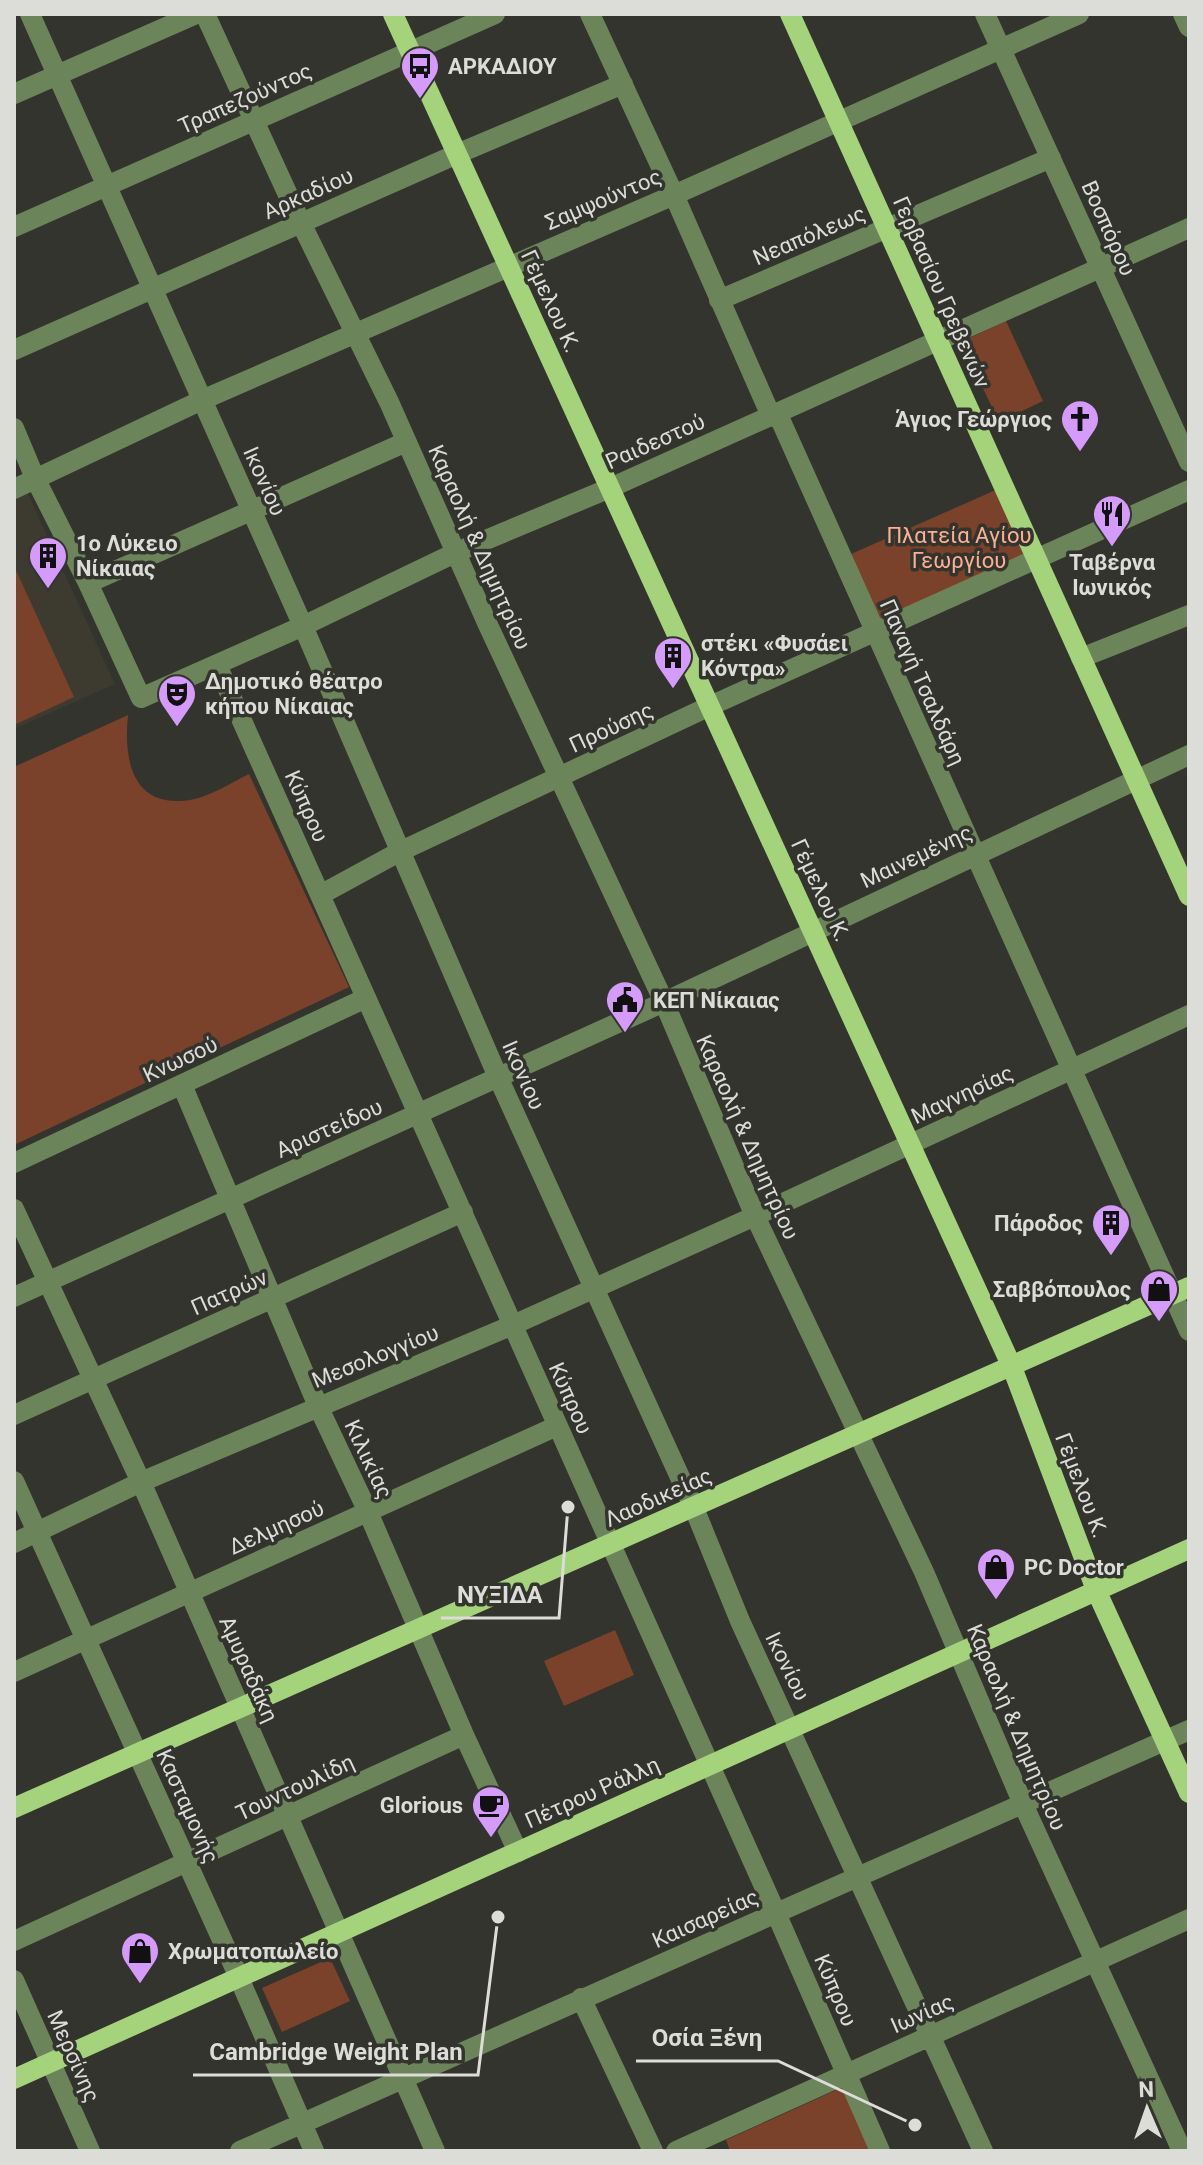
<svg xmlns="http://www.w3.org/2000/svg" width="1203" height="2165" font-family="Roboto,sans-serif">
<rect width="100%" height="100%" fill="#34342e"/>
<path fill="#3d3b2f" d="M 23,483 L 115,684 L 14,729 L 14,487 Z"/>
<path fill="#7a412b" d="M 1006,321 L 1043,401 L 999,422 L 961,342 Z
M 998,489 L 1028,559 L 881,623 L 851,554 Z
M 14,566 L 74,697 L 14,725 Z
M 128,715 C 124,753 129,803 180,801 C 204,801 228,784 249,774 L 349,987 L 14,1145 L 14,767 Z
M 615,1630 L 634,1675 L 564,1706 L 544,1661 Z
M 330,1958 L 350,2001 L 282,2032 L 262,1988 Z
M 843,2087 L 872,2151 L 730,2151 L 726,2140 Z"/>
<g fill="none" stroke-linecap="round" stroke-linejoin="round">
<path stroke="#6c845a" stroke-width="20" d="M 30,14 L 303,626 L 498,1077 L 694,1508 L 740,1621 L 983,2151
M 205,14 L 301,223 L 389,402 L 488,625 L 664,1002 L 755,1216 L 924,1572 L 1023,1804 L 1182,2151
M 590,14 L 674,195 L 771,416 L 780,419 L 1189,1331
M 985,14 L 1189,462
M 1183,14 L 1189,27
M 14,94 L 196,14
M 14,227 L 495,14
M 719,300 L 1051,158
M 14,350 L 457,154 L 623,84
M 14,428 L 35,478 L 88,583 L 141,698 L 303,626 L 457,552 L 610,488 L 1189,228
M 14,489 L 202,400 L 674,195 L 1079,14
M 88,583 L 406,442
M 1081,658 L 1189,615
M 217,665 L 776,1913 L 880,2151
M 320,895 L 399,852 L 710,706 L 1189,490
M 182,1085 L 318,1406 L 368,1512 L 464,1735 L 518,1852
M 14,1163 L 366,998
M 14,1209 L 141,1482 L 435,2151
M 14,1297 L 664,1002 L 1189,755
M 14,1415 L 463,1212
M 14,1481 L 233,1964 L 314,2151
M 14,1543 L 141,1482 L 513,1325 L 755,1216 L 1189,1015
M 14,1672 L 557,1426
M 14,1941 L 464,1735
M 14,1980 L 90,2151
M 581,1998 L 653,2151
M 240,2151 L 1189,1730
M 676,2151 L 1189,1919"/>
<path stroke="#a4d37c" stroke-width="20" d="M 393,14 L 1012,1367 L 1096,1590 L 1189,1793
M 790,14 L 1189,896
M 14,1808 L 1189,1287
M 14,2079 L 1189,1549"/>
</g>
<defs>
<g id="bus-pin" transform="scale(2)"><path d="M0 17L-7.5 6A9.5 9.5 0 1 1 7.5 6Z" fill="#d59bfa" stroke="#34342e"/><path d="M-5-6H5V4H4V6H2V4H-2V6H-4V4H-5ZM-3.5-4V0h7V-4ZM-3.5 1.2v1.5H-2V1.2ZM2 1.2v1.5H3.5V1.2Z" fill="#111"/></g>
<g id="church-pin" transform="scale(2)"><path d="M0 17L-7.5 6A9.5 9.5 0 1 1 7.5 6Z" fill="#d59bfa" stroke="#34342e"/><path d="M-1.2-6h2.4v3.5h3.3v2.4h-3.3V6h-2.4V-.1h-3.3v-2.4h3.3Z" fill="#111"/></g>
<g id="restaurant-pin" transform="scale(2)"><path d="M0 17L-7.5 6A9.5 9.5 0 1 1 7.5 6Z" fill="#d59bfa" stroke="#34342e"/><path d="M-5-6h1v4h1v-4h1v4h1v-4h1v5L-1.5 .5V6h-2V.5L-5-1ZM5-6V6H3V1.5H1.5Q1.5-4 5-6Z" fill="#111"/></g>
<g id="building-pin" transform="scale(2)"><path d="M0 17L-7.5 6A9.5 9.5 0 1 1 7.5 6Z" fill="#d59bfa" stroke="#34342e"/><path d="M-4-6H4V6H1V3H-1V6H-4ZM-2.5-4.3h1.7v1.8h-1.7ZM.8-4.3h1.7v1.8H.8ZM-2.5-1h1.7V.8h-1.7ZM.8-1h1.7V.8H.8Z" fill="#111"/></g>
<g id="theatre-pin" transform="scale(2)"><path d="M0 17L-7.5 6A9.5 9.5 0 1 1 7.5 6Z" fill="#d59bfa" stroke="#34342e"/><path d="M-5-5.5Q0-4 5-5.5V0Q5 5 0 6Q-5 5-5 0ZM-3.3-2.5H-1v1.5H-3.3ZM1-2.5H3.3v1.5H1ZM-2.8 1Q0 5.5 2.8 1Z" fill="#111"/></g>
<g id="civic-pin" transform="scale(2)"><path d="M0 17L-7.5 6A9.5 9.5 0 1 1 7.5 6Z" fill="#d59bfa" stroke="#34342e"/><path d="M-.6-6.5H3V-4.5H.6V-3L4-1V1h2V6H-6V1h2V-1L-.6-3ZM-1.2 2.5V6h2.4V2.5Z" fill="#111"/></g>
<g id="shop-pin" transform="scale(2)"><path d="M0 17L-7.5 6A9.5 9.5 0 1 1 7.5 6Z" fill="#d59bfa" stroke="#34342e"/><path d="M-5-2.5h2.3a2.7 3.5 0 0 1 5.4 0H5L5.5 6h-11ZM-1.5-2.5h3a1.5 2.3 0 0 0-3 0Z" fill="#111"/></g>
<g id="cafe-pin" transform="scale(2)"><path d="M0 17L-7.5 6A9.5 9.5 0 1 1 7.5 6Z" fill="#d59bfa" stroke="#34342e"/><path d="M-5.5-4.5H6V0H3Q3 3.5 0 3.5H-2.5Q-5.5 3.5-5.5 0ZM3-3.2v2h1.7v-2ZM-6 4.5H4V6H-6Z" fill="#111"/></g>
</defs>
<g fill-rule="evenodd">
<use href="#bus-pin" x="420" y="66"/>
<use href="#church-pin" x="1080" y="419"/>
<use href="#restaurant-pin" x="1112" y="514"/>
<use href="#building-pin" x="48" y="556"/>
<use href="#building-pin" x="673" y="656"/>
<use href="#theatre-pin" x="177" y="694"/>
<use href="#civic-pin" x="625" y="1000"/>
<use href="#building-pin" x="1111" y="1223"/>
<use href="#shop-pin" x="1159" y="1289"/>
<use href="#shop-pin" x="996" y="1567"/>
<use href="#cafe-pin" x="491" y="1805"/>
<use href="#shop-pin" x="140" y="1951"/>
</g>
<g text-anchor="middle" stroke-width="7" stroke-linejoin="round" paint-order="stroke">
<g font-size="22" font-weight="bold" fill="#dcdcd8" stroke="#34342e" text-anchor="start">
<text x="448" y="74">ΑΡΚΑΔΙΟΥ</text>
<text x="1052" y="427" text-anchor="end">Άγιος Γεώργιος</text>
<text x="76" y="551">1ο Λύκειο<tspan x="76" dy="25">Νίκαιας</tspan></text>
<text x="1112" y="570" text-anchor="middle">Ταβέρνα<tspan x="1112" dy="25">Ιωνικός</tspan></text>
<text x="701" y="651">στέκι «Φυσάει<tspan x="701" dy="25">Κόντρα»</tspan></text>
<text x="205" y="689">Δημοτικό θέατρο<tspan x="205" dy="25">κήπου Νίκαιας</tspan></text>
<text x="653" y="1008">ΚΕΠ Νίκαιας</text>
<text x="1083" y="1231" text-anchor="end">Πάροδος</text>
<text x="1131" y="1297" text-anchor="end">Σαββόπουλος</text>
<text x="1024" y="1575">PC Doctor</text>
<text x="463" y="1813" text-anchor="end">Glorious</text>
<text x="168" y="1959">Χρωματοπωλείο</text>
</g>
<g font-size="22" fill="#dcdcd8" stroke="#34342e">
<text transform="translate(245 98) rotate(-24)" y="8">Τραπεζούντος</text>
<text transform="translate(308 193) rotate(-24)" y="8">Αρκαδίου</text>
<text transform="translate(603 199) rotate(-23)" y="8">Σαμψούντος</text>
<text transform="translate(1109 228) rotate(66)" y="8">Βοσπόρου</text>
<text transform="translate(809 235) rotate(-23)" y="8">Νεαπόλεως</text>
<text transform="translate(942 292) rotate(66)" y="8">Γερβασίου Γρεβενών</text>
<text transform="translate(551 301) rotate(65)" y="8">Γέμελου Κ.</text>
<text transform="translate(655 441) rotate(-24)" y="8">Ραιδεστού</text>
<text transform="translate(265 481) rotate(66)" y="8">Ικονίου</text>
<text transform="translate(480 547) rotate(66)" y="8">Καραολή &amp; Δημητρίου</text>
<text transform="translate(923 682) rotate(66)" y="8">Παναγή Τσαλδάρη</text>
<text transform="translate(611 727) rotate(-25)" y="8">Προύσης</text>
<text transform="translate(307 806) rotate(66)" y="8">Κύπρου</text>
<text transform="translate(916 856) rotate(-25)" y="8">Μαινεμένης</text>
<text transform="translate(821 890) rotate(65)" y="8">Γέμελου Κ.</text>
<text transform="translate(180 1059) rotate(-25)" y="8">Κνωσού</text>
<text transform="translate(524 1075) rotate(66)" y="8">Ικονίου</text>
<text transform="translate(962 1094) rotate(-25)" y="8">Μαγνησίας</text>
<text transform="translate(329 1128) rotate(-24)" y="8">Αριστείδου</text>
<text transform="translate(748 1137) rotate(66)" y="8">Καραολή &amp; Δημητρίου</text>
<text transform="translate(229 1292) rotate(-24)" y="8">Πατρών</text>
<text transform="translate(375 1356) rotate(-22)" y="8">Μεσολογγίου</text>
<text transform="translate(571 1398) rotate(66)" y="8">Κύπρου</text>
<text transform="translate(369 1459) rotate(65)" y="8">Κιλικίας</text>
<text transform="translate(1082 1485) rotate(69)" y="8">Γέμελου Κ.</text>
<text transform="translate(658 1497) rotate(-24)" y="8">Λαοδικείας</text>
<text transform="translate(276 1527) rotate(-24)" y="8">Δελμησού</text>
<text transform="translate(788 1666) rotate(64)" y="8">Ικονίου</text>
<text transform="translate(249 1669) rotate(66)" y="8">Αμυραδάκη</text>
<text transform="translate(1017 1727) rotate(67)" y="8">Καραολή &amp; Δημητρίου</text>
<text transform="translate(295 1787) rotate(-25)" y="8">Τουντουλίδη</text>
<text transform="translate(592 1792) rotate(-24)" y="8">Πέτρου Ράλλη</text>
<text transform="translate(188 1806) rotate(66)" y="8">Κασταμονής</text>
<text transform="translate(705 1918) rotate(-24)" y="8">Καισαρείας</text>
<text transform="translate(836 1990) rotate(67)" y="8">Κύπρου</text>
<text transform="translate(922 2013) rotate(-24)" y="8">Ιωνίας</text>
<text transform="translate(74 2056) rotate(66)" y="8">Μερσίνης</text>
</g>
<g font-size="22" fill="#f9b094" stroke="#34342e">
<text x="959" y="543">Πλατεία Αγίου<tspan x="959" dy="25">Γεωργίου</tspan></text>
</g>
</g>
<path fill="none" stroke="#dcdcd8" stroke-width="3" d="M568 1507L559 1618H441M915 2125L778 2061H636M498 1917L478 2075H193"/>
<g fill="#dcdcd8" stroke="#34342e" stroke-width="3">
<circle cx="568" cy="1507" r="8"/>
<circle cx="915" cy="2125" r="8"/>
<circle cx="498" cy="1917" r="8"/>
</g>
<g font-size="24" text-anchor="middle" font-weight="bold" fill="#dcdcd8" stroke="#34342e" stroke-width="7" stroke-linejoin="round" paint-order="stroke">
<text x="500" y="1603">ΝΥΞΙΔΑ</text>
<text x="707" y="2046">Οσία Ξένη</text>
<text x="336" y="2060">Cambridge Weight Plan</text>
</g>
<rect width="1203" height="2165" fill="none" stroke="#dcdcd8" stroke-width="32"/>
<g transform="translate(1147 2109) rotate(358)" stroke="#34342e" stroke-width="6" paint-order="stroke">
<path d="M0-6L14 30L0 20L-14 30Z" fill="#dcdcd8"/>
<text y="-12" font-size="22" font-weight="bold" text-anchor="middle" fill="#dcdcd8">N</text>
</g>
</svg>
